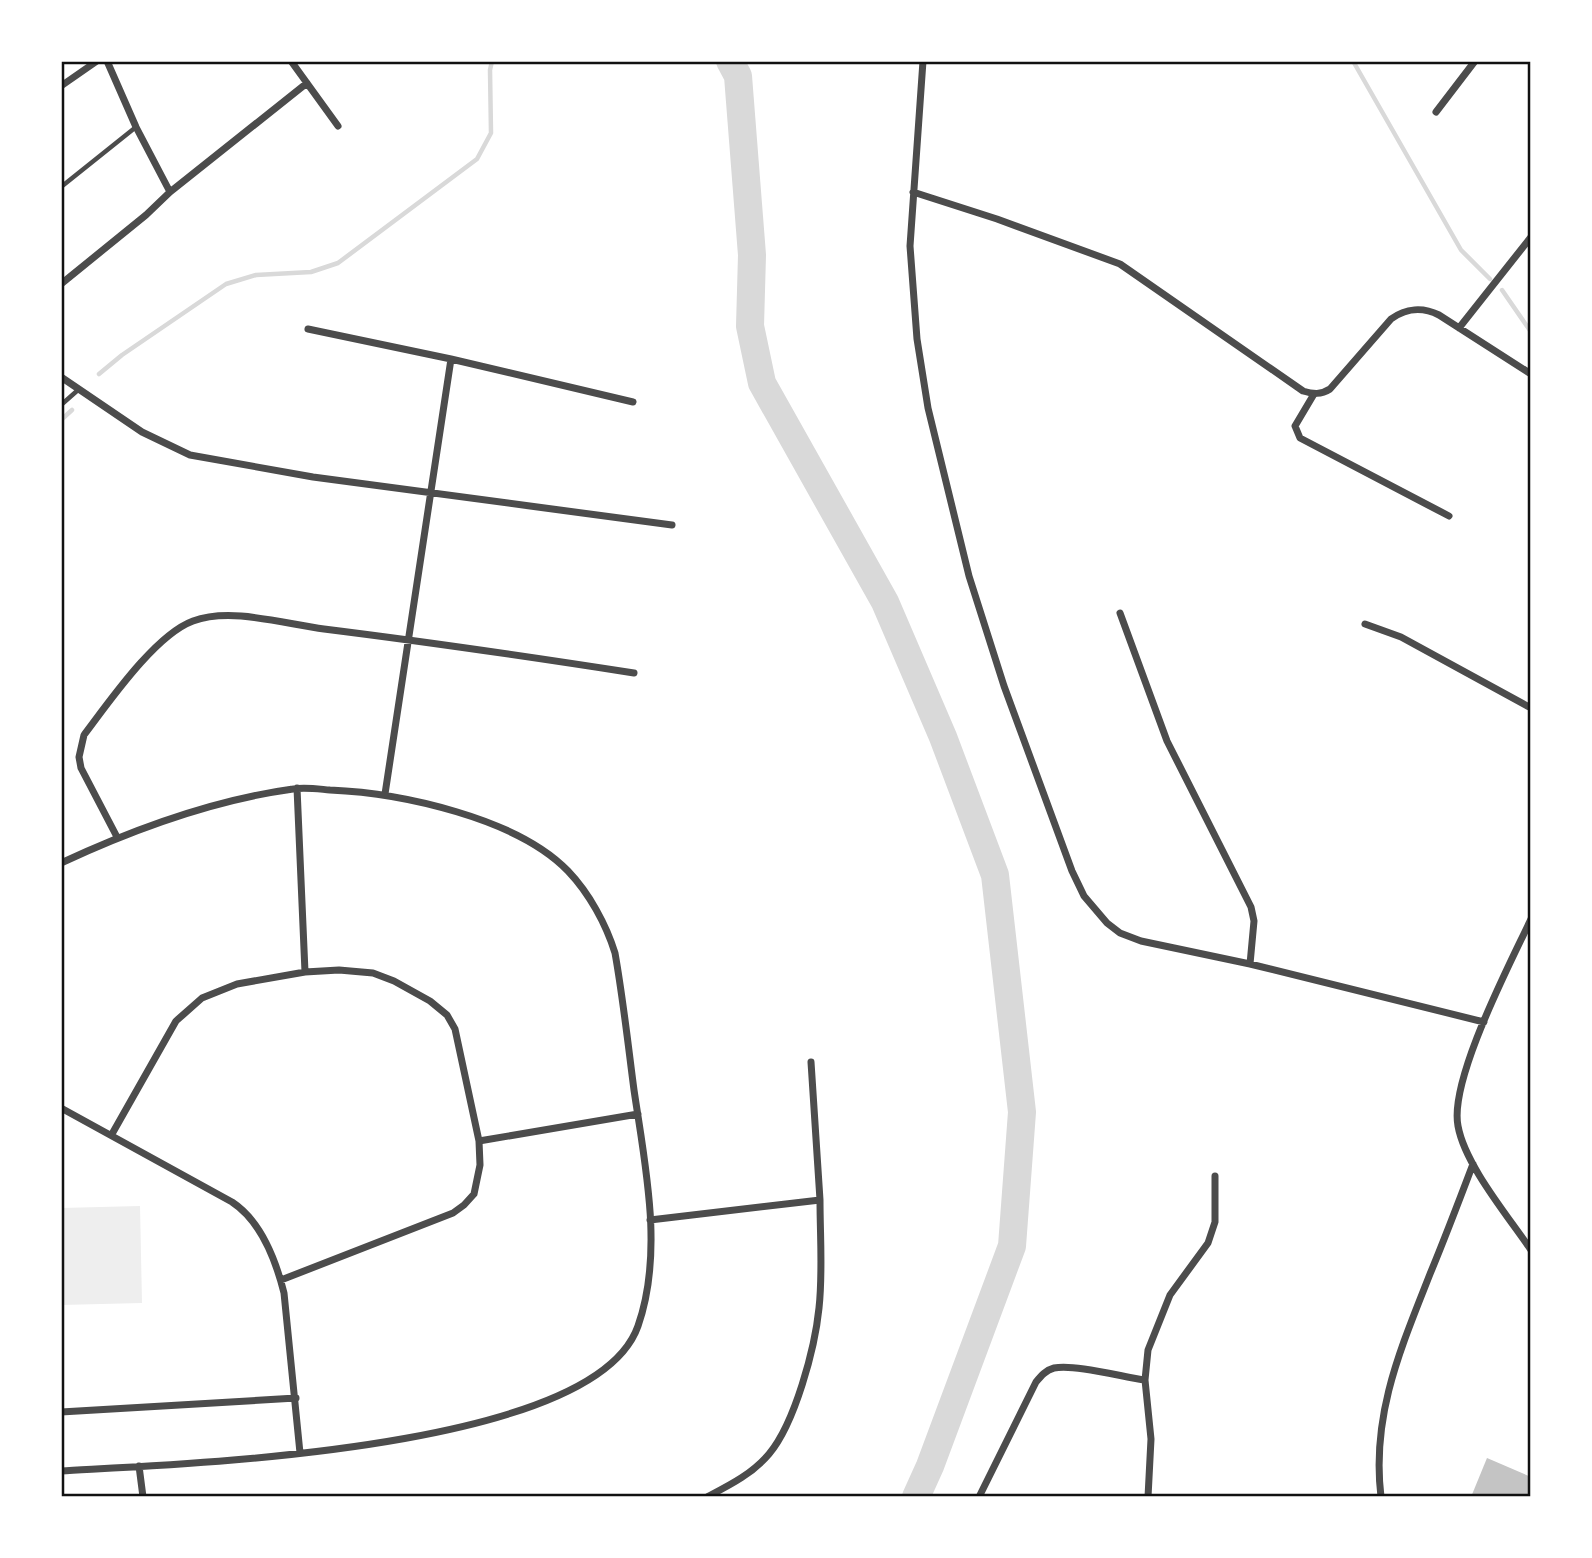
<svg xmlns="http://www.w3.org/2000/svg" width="1592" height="1558" font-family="'Asap Condensed',sans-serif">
<rect width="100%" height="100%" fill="#fff"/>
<path fill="#eee" d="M 140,1206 L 142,1303 L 61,1305 L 61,1208 Z"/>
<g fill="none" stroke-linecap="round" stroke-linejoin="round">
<path stroke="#d9d9d9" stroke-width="4.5" d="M 1353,61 L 1461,250 L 1490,279
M 1502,290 L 1531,332
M 99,374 L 122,355 L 226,284 L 256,275 L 311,272 L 338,263 L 477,159 L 491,133 L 490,70 L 492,61
M 61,420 L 72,410"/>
<path stroke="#d9d9d9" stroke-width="28" d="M 730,61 L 738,76 L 752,255 L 750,326 L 762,383 L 885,602 L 943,737 L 995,875 L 1022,1112 L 1012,1246 L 930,1466 L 916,1497"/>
</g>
<path fill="#c4c4c4" d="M 1487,1458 L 1531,1477 L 1531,1497 L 1471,1497 Z"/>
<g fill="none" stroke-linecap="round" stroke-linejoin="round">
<path stroke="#4c4c4c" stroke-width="4.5" d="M 61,187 L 136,127
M 61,405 L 78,390"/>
<path stroke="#4c4c4c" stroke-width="7" d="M 107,61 L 136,127 L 170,192
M 291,61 L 338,126
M 923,61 L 910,246 L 917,339 L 928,408 L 969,576 L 1004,686 L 1072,871 L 1084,896 L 1107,923 L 1120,933 L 1141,941 L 1250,964 L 1484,1022
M 61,86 L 97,61
M 1436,112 L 1475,61
M 913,192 L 997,219 L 1120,264 L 1303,391 C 1313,394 1321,395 1330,389 L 1391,319 C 1406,308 1423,307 1439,315 L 1531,374
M 61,284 L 146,215 L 170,192 L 307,83
M 1459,328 L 1531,237
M 308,329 L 451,359 L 633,402
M 61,377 L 142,432 L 190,455 L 313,477 L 672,525
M 1314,394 L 1295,426 L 1300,438 L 1449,516
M 1120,613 L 1167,741 L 1251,907 L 1254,921 L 1250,964
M 1365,624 L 1401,637 L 1531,708
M 297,788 L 305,972
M 385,794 L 451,359
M 117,837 L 81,768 L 79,757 L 84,735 C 109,702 155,635 193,621 C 231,607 285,624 324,629 C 428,642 531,657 634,673
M 61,863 C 134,829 213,800 293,789 C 305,787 318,789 330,790 C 401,793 517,818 568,871 C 589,893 606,924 615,953 C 623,998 628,1044 634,1090 C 645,1165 664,1252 638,1326 C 594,1452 179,1464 61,1471
M 1531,919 C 1510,964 1449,1080 1458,1126 C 1465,1165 1508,1216 1531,1250
M 811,1062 L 820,1200
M 61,1108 L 232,1202 C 261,1221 276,1261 284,1293 L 300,1453
M 112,1134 L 176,1021 L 202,998 L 237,984 L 305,972 L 339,970 L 373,973 L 394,981 L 430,1001 L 447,1015 L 455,1029 L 479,1141 L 480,1165 L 474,1194 L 464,1205 L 453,1213 L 281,1280
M 479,1141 L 638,1114
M 650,1220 L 820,1200 C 820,1236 823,1272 819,1308 C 815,1348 795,1423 769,1454 C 752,1474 730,1485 707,1497
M 61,1412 L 296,1398
M 139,1466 L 143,1497
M 979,1497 L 1036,1382 C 1041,1376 1046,1370 1054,1368 C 1075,1364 1123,1377 1145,1380
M 1148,1497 L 1151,1439 L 1145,1380 L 1148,1350 L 1170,1295 L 1208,1243 L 1215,1222 L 1215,1176
M 1381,1497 C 1371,1415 1401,1348 1430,1274 C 1445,1238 1459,1201 1473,1164"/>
</g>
<rect width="1592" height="1558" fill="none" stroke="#ffffff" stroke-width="126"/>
<rect x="63" y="63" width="1466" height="1432" fill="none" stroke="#111" stroke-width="2.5"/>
</svg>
